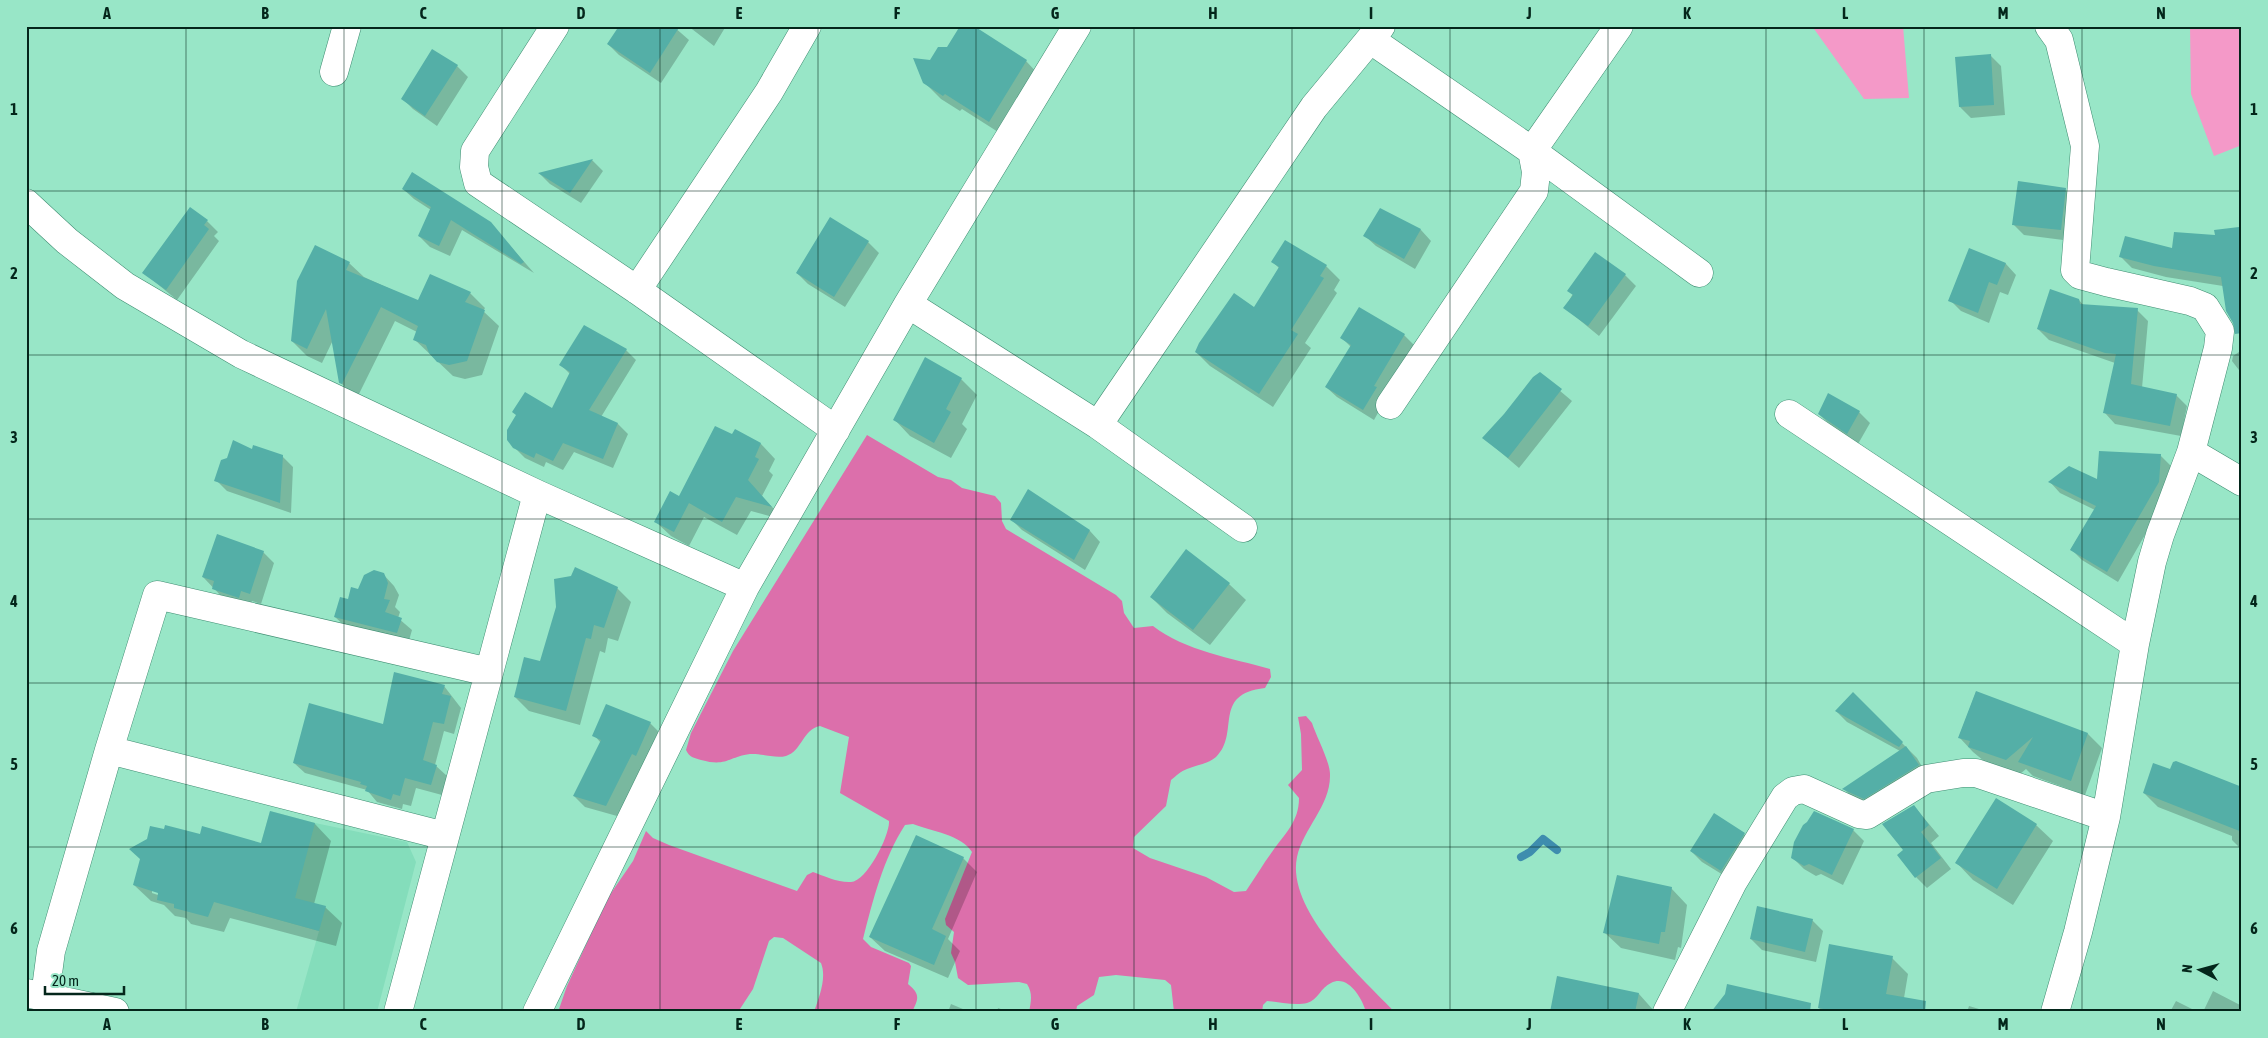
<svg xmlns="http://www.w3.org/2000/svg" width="2268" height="1038" font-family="'Asap Condensed',sans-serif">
<rect width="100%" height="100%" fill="#98e6c7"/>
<path fill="#84ddbb" d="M 270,811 L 315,823 L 407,842 L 416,862 L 377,1012 L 296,1012 L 319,931 L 243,910 Z"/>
<path fill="#f499c8" d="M 1812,26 L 1903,26 L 1909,98 L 1864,99 Z
M 2190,26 L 2242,26 L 2242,145 L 2214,156 L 2191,94 Z"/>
<path fill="#dc6fab" d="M 867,435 L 938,477 L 951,480 L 962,488 L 995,496 L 1001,503 L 1002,521 L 1006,529 L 1116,595 L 1122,601 L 1124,613 L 1134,628 L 1153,626 C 1185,651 1232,658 1270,669 L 1271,677 L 1265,688 C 1211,694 1241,733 1216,757 C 1208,764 1196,765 1187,769 C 1181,771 1176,776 1171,780 L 1166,806 L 1134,837 L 1133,848 L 1150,858 L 1206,877 L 1234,892 L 1246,891 C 1255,878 1263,864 1272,852 C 1285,833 1299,822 1299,798 L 1288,785 L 1302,770 L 1301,734 L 1298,717 L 1306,716 L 1312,723 C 1316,736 1331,763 1330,776 C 1330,806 1303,829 1297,857 C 1286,910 1361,977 1395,1012 L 1366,1012 C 1362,998 1348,974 1331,983 C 1321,987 1318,1000 1307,1003 C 1296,1006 1278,1002 1267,1001 L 1263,1005 L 1262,1012 L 1174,1012 L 1171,985 L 1165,980 L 1116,975 L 1099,977 L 1094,995 L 1077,1006 L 1076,1012 L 1029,1012 C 1031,1001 1033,994 1027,984 L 1019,982 L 968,985 L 958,978 L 955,962 L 951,953 L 954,932 L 946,925 L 945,919 L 972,852 C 962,835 931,831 913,824 L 905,825 C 883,859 873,900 863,939 L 871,947 L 909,963 L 911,966 L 908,984 C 920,994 919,998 912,1012 L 814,1012 C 819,997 827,978 821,963 L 783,938 L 774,937 L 769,941 L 753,989 L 738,1012 L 558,1012 L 567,986 L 607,899 L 633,861 L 646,831 L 653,838 L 669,845 L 797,891 L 807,875 L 813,872 C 824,876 839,883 851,882 C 867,881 890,835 889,821 L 840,793 L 849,737 L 820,726 C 803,729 802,751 786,756 C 775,759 761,753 750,754 C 728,757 727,767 701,760 C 694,758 689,757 686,750 L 691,733 L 733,651 Z"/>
<path fill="#0003" fill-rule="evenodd" d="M 673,26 L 689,40 L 661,83 L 619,55 L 608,44 Z
M 688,26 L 726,26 L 714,46 Z
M 1990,55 L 2001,66 L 2005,115 L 1971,118 L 1960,107 Z
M 931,61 L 1026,61 L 1042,78 L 1006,137 L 962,109 L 960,111 L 941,99 L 924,82 Z
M 457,66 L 468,77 L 437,126 L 413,109 L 402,98 Z
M 592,160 L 603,171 L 581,203 L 550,184 L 540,174 Z
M 403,189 L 490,223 L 534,273 L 462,230 L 450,256 L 430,247 L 419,236 L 431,210 L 414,199 Z
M 2065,190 L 2076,201 L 2071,241 L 2024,235 L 2013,224 Z
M 1381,210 L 1421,230 L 1431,241 L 1415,269 L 1376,246 L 1365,236 Z
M 207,221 L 218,232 L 214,236 L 219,241 L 177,300 L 143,272 Z
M 2238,228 L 2242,232 L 2242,321 L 2223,286 L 2166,277 L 2132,268 L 2121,257 L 2173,249 Z
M 868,242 L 879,253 L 845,307 L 808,284 L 797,273 Z
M 1970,250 L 2006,264 L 2016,275 L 2008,295 L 2000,292 L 1989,323 L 1961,311 L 1950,300 Z
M 1595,254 L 1625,275 L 1636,286 L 1599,336 L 1565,308 Z
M 1273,262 L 1326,266 L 1340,280 L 1334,290 L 1337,293 L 1305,343 L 1311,348 L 1273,407 L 1210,366 L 1196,352 L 1255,308 L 1279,268 Z
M 349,263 L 364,277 L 419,302 L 430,275 L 470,293 L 485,308 L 483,311 L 499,326 L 482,375 L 465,379 L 453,376 L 414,339 L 417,332 L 395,321 L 357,398 L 355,397 L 340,382 L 333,340 L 322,363 L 307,356 L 292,341 Z
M 2079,300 L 2084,306 L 2137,310 L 2148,321 L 2142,388 L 2176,395 L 2187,406 L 2181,436 L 2115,424 L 2105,413 L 2115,363 L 2049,340 L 2038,329 Z
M 1404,335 L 1415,346 L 1374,420 L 1337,397 L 1326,387 L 1351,347 L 1342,338 Z
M 626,350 L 636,360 L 601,417 L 618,424 L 628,434 L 613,468 L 574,452 L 563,470 L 546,462 L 544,467 L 525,458 L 514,447 L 553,410 L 570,374 L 561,365 Z
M 2242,350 L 2242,374 L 2232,361 L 2233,356 Z
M 1540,374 L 1572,401 L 1519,468 L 1484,438 Z
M 961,379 L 977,395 L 962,424 L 967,429 L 951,458 L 910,436 L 894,419 Z
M 1859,412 L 1870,423 L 1858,444 L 1830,425 L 1819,414 Z
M 732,436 L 761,444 L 775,459 L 769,471 L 773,475 L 762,496 L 784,520 L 751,511 L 737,535 L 704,517 L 689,546 L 671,536 L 656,522 L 680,498 Z
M 252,451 L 282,456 L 293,467 L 291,513 L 227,491 L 216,480 Z
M 2160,455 L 2171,466 L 2169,493 L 2118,582 L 2082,560 L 2071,549 L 2095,510 L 2060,493 L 2050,482 L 2098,481 Z
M 1029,491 L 1090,531 L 1100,542 L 1085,570 L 1022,530 L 1011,519 Z
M 1186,551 L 1229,584 L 1246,600 L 1210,645 L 1167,613 L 1151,597 Z
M 263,552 L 274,563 L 261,604 L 252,601 L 250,608 L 224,599 L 203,577 Z
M 383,574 L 394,586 L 399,595 L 395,607 L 400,612 L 398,618 L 412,630 L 408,644 L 346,627 L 335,617 L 359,590 Z
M 617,588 L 631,602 L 618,641 L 608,638 L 605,653 L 600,651 L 580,725 L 529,711 L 515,697 L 540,662 Z
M 444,686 L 461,708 L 454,734 L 444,731 L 435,765 L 447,776 L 442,795 L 416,788 L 411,806 L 403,804 L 402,809 L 377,802 L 367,790 L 305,773 L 294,763 L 384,725 Z
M 1976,692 L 2088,734 L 2102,748 L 2085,795 L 2033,776 L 2026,769 L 2020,774 L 1984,761 L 1973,752 L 1959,737 Z
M 1853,694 L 1917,758 L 1928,777 L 1875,809 L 1855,800 L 1844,789 L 1900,751 L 1847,722 L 1836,711 Z
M 650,723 L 661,734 L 617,816 L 585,807 L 574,796 L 601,743 L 594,735 Z
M 2242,789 L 2242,850 L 2232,840 L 2232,836 L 2158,807 L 2144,793 Z
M 1996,800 L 2036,825 L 2053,841 L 2013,905 L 1973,880 L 1957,863 Z
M 1914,806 L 1939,836 L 1931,843 L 1951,869 L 1927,888 L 1916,877 L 1905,850 Z
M 271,812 L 315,824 L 331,841 L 314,904 L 325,907 L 342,923 L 336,946 L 230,918 L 224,932 L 191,924 L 186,918 L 175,916 L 164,905 L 151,901 L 134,885 L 201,835 L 262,845 ZM 152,890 L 164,894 L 164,897 L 152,893 Z
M 1853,830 L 1864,841 L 1843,885 L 1821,874 L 1816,876 L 1804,869 L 1793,858 Z
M 1744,834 L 1755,845 L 1733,881 L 1702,862 L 1691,851 Z
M 963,858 L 977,872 L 948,939 L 960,951 L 948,978 L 885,951 L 870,937 Z
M 1671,888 L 1687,905 L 1681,948 L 1678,947 L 1675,960 L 1621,948 L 1604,932 Z
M 1812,920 L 1823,931 L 1816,962 L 1762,950 L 1751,939 Z
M 1892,958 L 1908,974 L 1903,1004 L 1911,1012 L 1823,1012 L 1819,1008 Z
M 2213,991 L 2242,1006 L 2242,1012 L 2203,1012 Z
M 1639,994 L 1655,1012 L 1551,1012 Z
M 2176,1001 L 2198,1012 L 2170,1012 Z
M 951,1004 L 970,1012 L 948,1012 Z
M 1969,1006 L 1989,1012 L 1967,1012 Z
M 998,1008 L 1009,1012 L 997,1012 Z"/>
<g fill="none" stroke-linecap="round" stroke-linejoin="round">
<path stroke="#3e8dae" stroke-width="8" d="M 1521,857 L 1530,852 L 1543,839 L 1557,850"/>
</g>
<path fill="#54afa7" d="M 619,26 L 680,26 L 650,73 L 607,44 Z
M 960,26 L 974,26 L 1027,60 L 989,122 L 945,94 L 943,96 L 923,83 L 913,58 L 930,60 L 938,47 L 947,47 Z
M 432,49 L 458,65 L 425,116 L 401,99 Z
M 1991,54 L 1994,105 L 1959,107 L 1955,57 Z
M 593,159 L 570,193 L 538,173 Z
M 412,172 L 491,222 L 524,262 L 521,264 L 451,220 L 439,246 L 418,236 L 431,207 L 402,189 Z
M 2018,181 L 2066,188 L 2061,230 L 2012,225 Z
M 190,207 L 208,220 L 204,225 L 209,229 L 166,290 L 142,273 Z
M 1380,208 L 1421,229 L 1404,259 L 1363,236 Z
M 830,217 L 869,241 L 834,297 L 796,273 Z
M 2239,227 L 2242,240 L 2242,333 L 2235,334 L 2233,323 L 2226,311 L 2221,277 L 2154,266 L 2119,257 L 2125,236 L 2172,248 L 2174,232 L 2215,235 L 2214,230 Z
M 1285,240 L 1327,265 L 1320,276 L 1324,278 L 1291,330 L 1298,334 L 1259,394 L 1195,352 L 1199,343 L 1234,293 L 1254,307 L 1279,267 L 1271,262 Z
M 315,245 L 350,262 L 346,270 L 418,300 L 430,274 L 471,292 L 465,302 L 485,310 L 467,361 L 449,365 L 437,362 L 429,353 L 426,345 L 413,340 L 418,326 L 381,307 L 342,384 L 339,383 L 326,309 L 307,349 L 291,341 L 297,281 Z
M 1969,248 L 2006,263 L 1997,285 L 1989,282 L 1978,313 L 1948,301 Z
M 1595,252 L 1626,274 L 1588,326 L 1563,308 L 1573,295 L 1567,291 Z
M 2050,289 L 2079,299 L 2080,304 L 2138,308 L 2131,384 L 2177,394 L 2170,426 L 2103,413 L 2116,354 L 2105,353 L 2037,329 Z
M 1359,307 L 1405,334 L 1374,386 L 1377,387 L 1363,410 L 1325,387 L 1351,345 L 1340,338 Z
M 584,325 L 627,349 L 589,410 L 618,423 L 603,459 L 563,443 L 553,461 L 536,453 L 534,458 L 513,448 L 507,440 L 507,430 L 516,415 L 512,412 L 525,392 L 552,408 L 570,372 L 559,365 Z
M 925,357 L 962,378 L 946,409 L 951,412 L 934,443 L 893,420 Z
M 1540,372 L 1562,389 L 1508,458 L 1482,438 L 1504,414 L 1533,377 Z
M 1828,393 L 1860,411 L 1847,434 L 1818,414 Z
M 715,426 L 732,434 L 735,429 L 761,443 L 755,457 L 759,459 L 748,480 L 772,507 L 736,497 L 722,522 L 689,503 L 674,532 L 654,522 L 670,491 L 679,496 Z
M 233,440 L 252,449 L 253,445 L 283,455 L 280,503 L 214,481 L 221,460 L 227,458 Z
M 2099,451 L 2161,454 L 2159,482 L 2107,572 L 2070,550 L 2096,506 L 2048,482 L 2069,466 L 2097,479 Z
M 1028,489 L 1090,530 L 1074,560 L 1010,520 Z
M 217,534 L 264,551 L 250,594 L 241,591 L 239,598 L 212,589 L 214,581 L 202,577 Z
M 1186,549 L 1230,583 L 1193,630 L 1150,597 Z
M 575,567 L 618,587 L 604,628 L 594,625 L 591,639 L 586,638 L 566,711 L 514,697 L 524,657 L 540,661 L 556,607 L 554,579 L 571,576 Z
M 374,570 L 384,573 L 388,583 L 384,599 L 390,600 L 385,612 L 402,618 L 397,633 L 334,617 L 340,597 L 348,599 L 351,587 L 358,589 L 364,575 Z
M 394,672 L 445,685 L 442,694 L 451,696 L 444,724 L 433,722 L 423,760 L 437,765 L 431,785 L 405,778 L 400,796 L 393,794 L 391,800 L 365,791 L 367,786 L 360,784 L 361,782 L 293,763 L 309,703 L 383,724 Z
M 1976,691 L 2088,733 L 2071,781 L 2018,762 L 2033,737 L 2006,760 L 1968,747 L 1970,741 L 1958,738 Z
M 1853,692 L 1903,742 L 1899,747 L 1835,711 Z
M 606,704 L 651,722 L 636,756 L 632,754 L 606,806 L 573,796 L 601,740 L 592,736 Z
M 1906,746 L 1919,765 L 1864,799 L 1842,789 Z
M 2176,761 L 2242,787 L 2242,832 L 2143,793 L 2153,763 L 2170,769 L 2173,762 Z
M 1996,798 L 2037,824 L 1997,889 L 1955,863 Z
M 1914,805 L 1929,825 L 1921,832 L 1941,858 L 1915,878 L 1897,855 L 1903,850 L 1882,824 Z
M 270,811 L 315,823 L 295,898 L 326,906 L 319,931 L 214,902 L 208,917 L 174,908 L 174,904 L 157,900 L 158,893 L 133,885 L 140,859 L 129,849 L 147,839 L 150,826 L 164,829 L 165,825 L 200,834 L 202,826 L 261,843 Z
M 1814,811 L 1854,829 L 1832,875 L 1809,864 L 1804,866 L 1791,858 L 1794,842 L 1803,825 L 1807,822 Z
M 1714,813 L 1745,833 L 1721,871 L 1690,851 Z
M 916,835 L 964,857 L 932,929 L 946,936 L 934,965 L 869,937 Z
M 1617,875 L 1672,887 L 1665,932 L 1661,932 L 1659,944 L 1603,933 Z
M 1757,906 L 1813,919 L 1805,952 L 1750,939 Z
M 1829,944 L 1893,956 L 1886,994 L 1926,1001 L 1925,1012 L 1839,1012 L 1818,1008 Z
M 1557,976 L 1639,993 L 1635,1012 L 1550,1012 Z
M 1727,984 L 1811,1003 L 1810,1012 L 1711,1012 L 1725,994 Z"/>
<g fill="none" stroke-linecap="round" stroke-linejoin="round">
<g stroke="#3f8d72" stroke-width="29">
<path id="minor" d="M 555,26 L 475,151 L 474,167 L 478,183 L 637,290 L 836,430
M 2049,26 L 2059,40 L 2085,146 L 2075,270 L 2080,275 L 2106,282 L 2190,301 L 2205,307 L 2220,331 L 2218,348 L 2191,452 L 2160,535 L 2152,562 L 2135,644 L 2106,817 L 2078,932 L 2055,1012
M 1371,40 L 1532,151 L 1699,273
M 334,72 L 347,26
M 26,203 L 67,241 L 125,286 L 241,354 L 537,494 L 745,587
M 637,290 L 769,92 L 807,26
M 908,304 L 1098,425 L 1243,528
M 1390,405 L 1534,191 L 1536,172 L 1532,151 L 1619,26
M 1789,414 L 2135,644
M 1098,425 L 1314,107 L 1381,26
M 2191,452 L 2242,482
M 109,750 L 445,836
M 45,996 L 51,951 L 109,750 L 157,595 L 489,672
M 398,1012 L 537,494
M 537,1012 L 745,587 L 908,304 L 1077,26
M 1667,1012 L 1733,882 L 1785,797 L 1793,791 L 1804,789 L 1859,814 L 1867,815 L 1926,779 L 1963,773 L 1976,773 L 2106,817"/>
</g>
<g stroke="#3f8d72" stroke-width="29">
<path id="major" d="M 26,993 L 115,1012"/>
</g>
<use href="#minor" stroke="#fff" stroke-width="28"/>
<use href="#major" stroke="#fff" stroke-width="28"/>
</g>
<path fill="none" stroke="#04261b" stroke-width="1" stroke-opacity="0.55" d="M 186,26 L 186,1012M 344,26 L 344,1012M 502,26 L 502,1012M 660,26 L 660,1012M 818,26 L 818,1012M 976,26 L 976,1012M 1134,26 L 1134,1012M 1292,26 L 1292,1012M 1450,26 L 1450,1012M 1608,26 L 1608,1012M 1766,26 L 1766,1012M 1924,26 L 1924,1012M 2082,26 L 2082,1012M 26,191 L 2242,191M 26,355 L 2242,355M 26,519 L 2242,519M 26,683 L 2242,683M 26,847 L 2242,847"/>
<rect width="2268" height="1038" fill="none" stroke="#98e6c7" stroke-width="55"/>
<g transform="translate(2200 970) rotate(276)" stroke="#98e6c7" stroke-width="4" paint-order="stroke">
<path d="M0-4L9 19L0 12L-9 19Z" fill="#04261b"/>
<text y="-8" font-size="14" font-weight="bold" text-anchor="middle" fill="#04261b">N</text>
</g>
<path d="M45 986v8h79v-8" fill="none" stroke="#04261b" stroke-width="2.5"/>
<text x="52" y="986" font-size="15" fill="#04261b" stroke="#98e6c7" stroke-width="4" paint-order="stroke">20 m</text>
<rect x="28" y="28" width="2212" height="982" fill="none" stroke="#04261b" stroke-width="2"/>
<g font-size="16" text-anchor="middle" font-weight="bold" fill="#04261b">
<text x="107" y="19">A</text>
<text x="265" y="19">B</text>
<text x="423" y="19">C</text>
<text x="581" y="19">D</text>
<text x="739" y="19">E</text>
<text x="897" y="19">F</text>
<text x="1055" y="19">G</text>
<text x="1213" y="19">H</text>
<text x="1371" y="19">I</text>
<text x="1529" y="19">J</text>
<text x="1687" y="19">K</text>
<text x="1845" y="19">L</text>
<text x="2003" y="19">M</text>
<text x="2161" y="19">N</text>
<text x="14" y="115">1</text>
<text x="2254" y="115">1</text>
<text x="14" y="279">2</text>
<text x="2254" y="279">2</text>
<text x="14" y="443">3</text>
<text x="2254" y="443">3</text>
<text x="14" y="607">4</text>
<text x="2254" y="607">4</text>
<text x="14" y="770">5</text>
<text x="2254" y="770">5</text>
<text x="14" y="934">6</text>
<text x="2254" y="934">6</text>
<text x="107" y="1030">A</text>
<text x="265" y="1030">B</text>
<text x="423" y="1030">C</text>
<text x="581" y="1030">D</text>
<text x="739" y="1030">E</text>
<text x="897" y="1030">F</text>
<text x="1055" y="1030">G</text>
<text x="1213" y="1030">H</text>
<text x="1371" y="1030">I</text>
<text x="1529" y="1030">J</text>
<text x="1687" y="1030">K</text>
<text x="1845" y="1030">L</text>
<text x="2003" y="1030">M</text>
<text x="2161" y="1030">N</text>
</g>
</svg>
